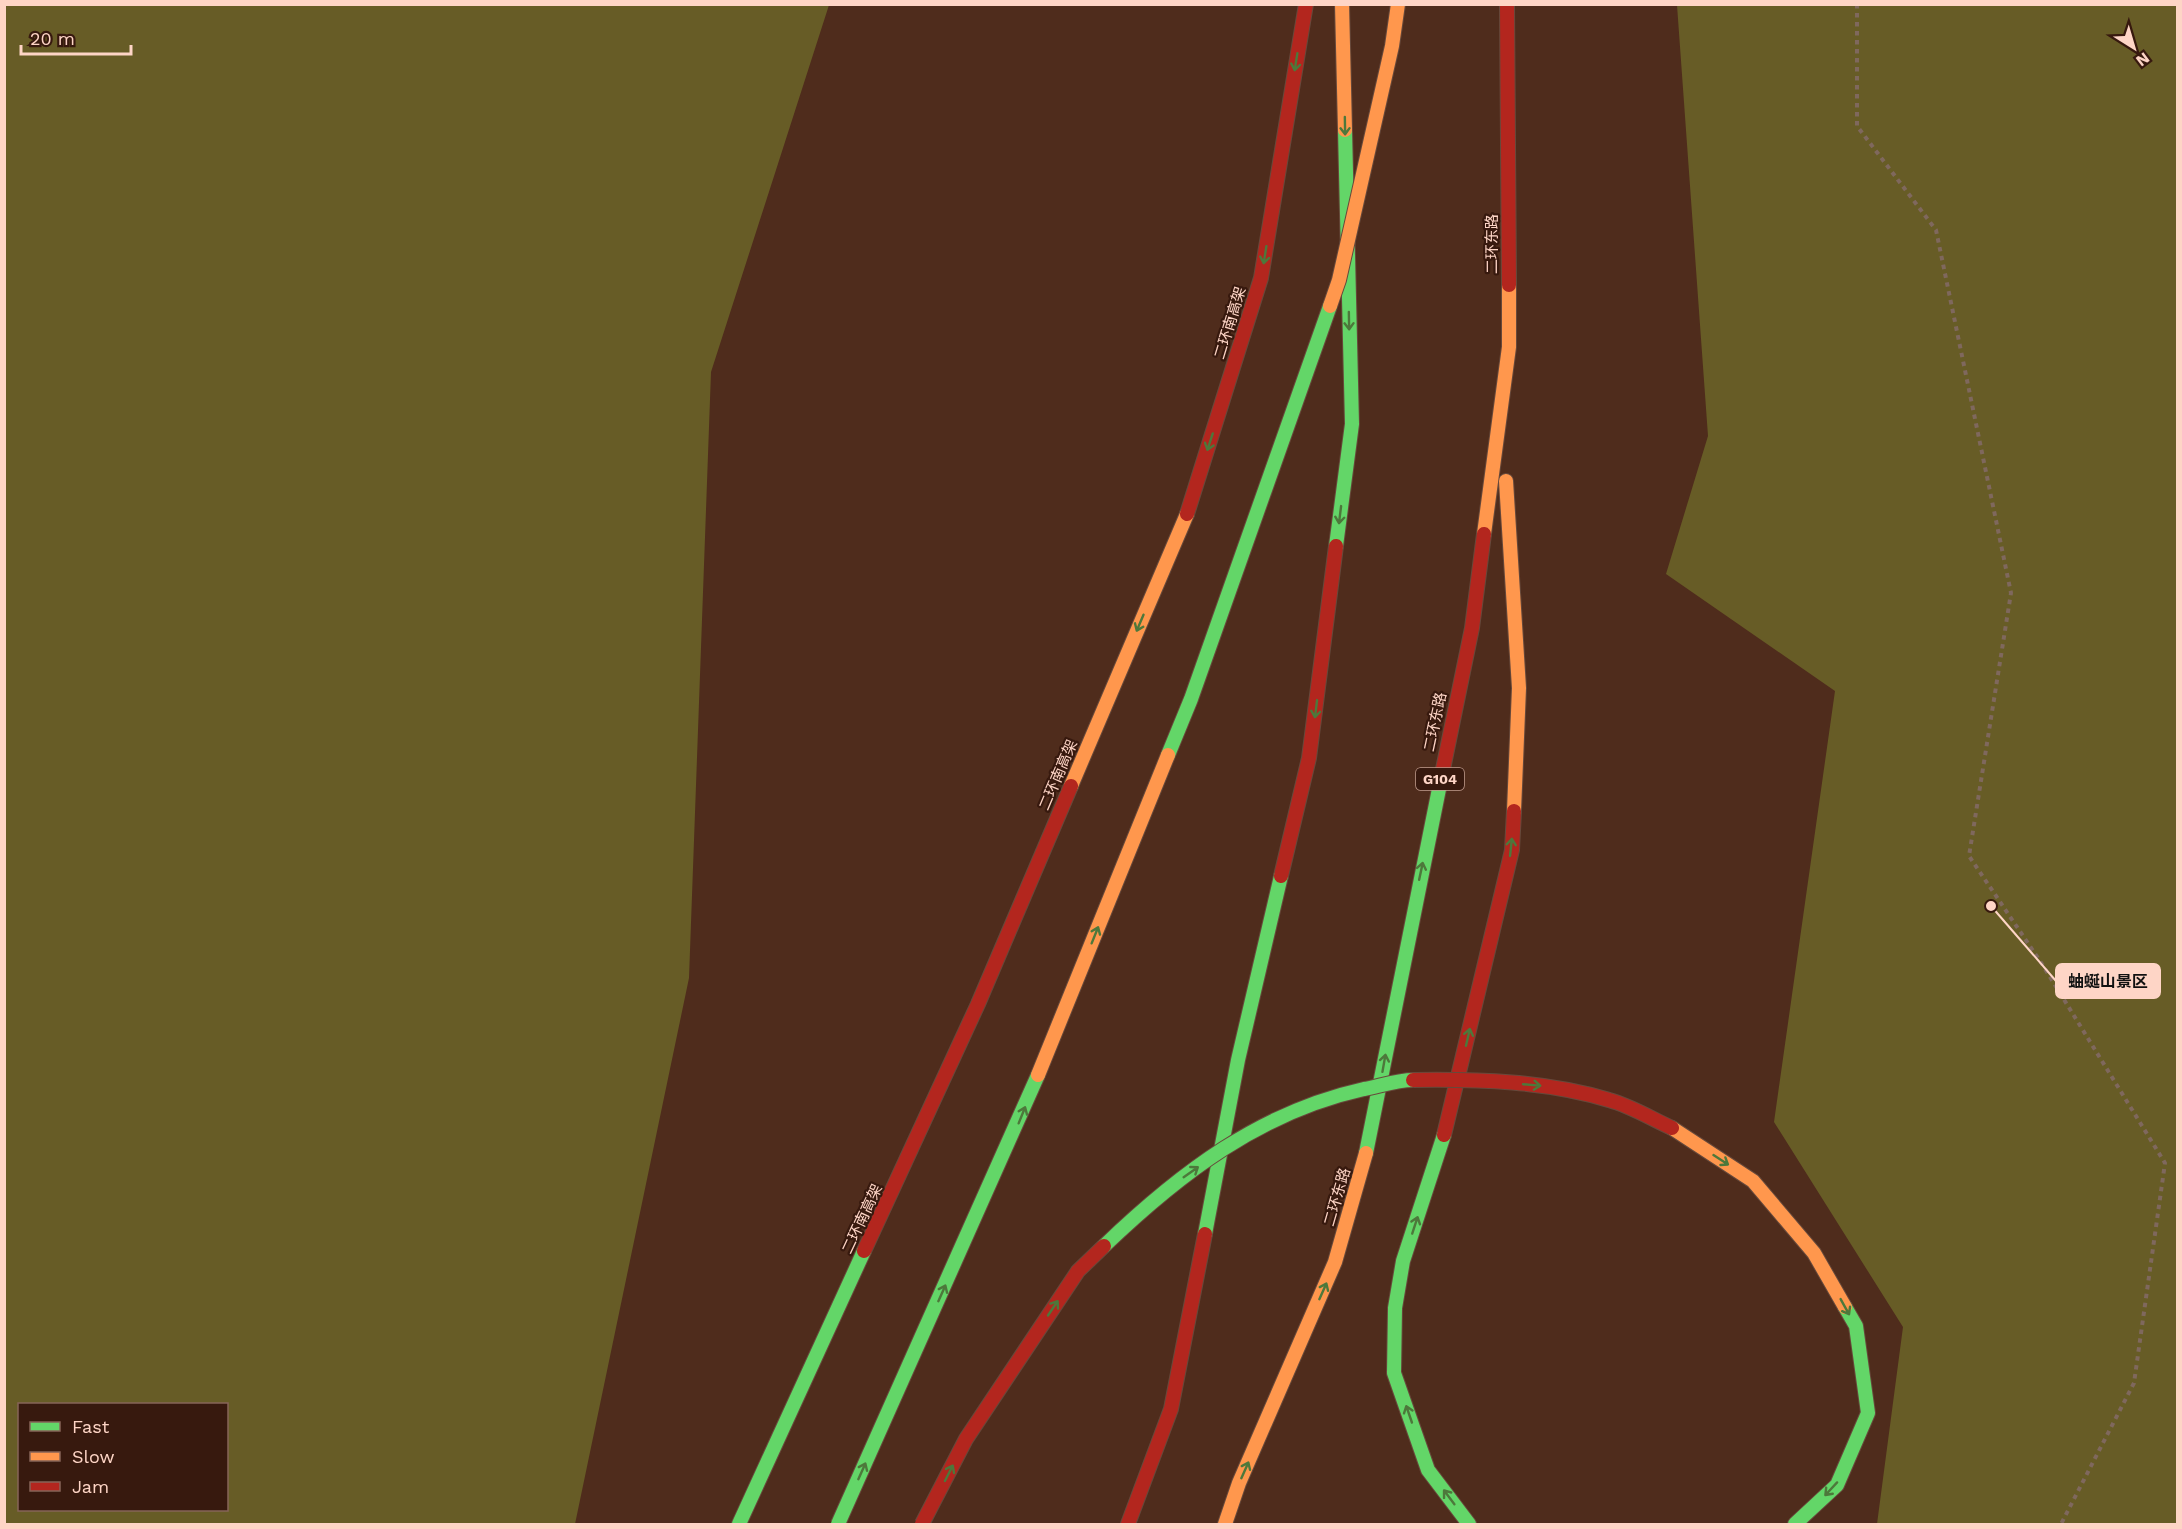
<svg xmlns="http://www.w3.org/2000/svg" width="2182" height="1529" font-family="'Work Sans','Noto Sans SC',sans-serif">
<rect width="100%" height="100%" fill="#4f2c1c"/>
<path fill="#675c26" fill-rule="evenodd" d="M 5,4 L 829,5 L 711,372 L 689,978 L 575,1524 L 5,1524 ZM 20,1404 L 226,1404 L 226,1510 L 20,1510 Z
M 1677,5 L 2177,5 L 2177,1524 L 1877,1524 L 1903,1327 L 1774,1122 L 1835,691 L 1666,574 L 1708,436 Z"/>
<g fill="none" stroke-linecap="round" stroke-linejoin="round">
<g stroke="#67493b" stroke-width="16">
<path id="fast" d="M 1336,546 L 1352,424 L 1345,130
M 1444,1135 L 1403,1261 L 1395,1308 L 1394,1373 L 1428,1470 L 1469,1524
M 1366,1153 L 1442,774
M 1205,1234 L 1238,1060 L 1281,876
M 739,1524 L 864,1251
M 1795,1524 L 1837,1485 L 1868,1413 L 1856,1326 L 1845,1307"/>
</g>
<g stroke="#67493b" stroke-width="16">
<path id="slow" d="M 1342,4 L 1345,130
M 1506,481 L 1519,688 L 1514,811
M 1484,534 L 1509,347 L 1509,285
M 1071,786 L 1187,514
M 1672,1128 L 1753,1181 L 1814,1253 L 1845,1307
M 1225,1524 L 1239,1483 L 1335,1262 L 1366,1153"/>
</g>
<g stroke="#67493b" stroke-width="16">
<path id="jam" d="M 1507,4 L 1509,285
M 1187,514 L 1261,278 L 1306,4
M 1442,774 L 1472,628 L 1484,534
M 1281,876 L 1309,758 L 1336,546
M 1444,1135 L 1512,850 L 1514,811
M 864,1251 L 978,1004 L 1071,786
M 1128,1524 L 1171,1409 L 1205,1234"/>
</g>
<path stroke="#7f685d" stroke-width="4" stroke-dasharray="4.5 4.5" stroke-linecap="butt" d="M 1857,4 L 1857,126 L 1936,230 L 2011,593 L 1969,856 L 2042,964 L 2165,1163 L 2134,1383 L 2061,1524"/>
<use href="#fast" stroke="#63d668" stroke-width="14"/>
<use href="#slow" stroke="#ff974d" stroke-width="14"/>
<use href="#jam" stroke="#b3261e" stroke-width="14"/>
<g stroke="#67493b" stroke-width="16" stroke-linecap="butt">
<path id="fast-bridge" d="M 1168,755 L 1191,699 L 1330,306
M 1104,1246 C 1180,1173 1260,1112 1364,1089 C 1380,1086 1397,1080 1413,1080
M 838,1524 L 1038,1075"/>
</g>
<g stroke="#67493b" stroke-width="16" stroke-linecap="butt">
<path id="slow-bridge" d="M 1330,306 L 1339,280 L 1392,46 L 1398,4
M 1038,1075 L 1168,755"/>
</g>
<g stroke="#67493b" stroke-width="16" stroke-linecap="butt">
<path id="jam-bridge" d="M 1413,1080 C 1478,1079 1547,1081 1609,1100 C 1631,1106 1652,1119 1672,1128
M 922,1524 L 966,1439 L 1078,1271 L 1104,1246"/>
</g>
<use href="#fast-bridge" stroke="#63d668" stroke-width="14"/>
<use href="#slow-bridge" stroke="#ff974d" stroke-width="14"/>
<use href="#jam-bridge" stroke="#b3261e" stroke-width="14"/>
</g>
<defs><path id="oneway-shaft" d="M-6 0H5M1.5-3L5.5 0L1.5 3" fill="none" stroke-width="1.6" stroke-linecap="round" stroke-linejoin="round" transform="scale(1.5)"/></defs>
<g stroke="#4d783b">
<use href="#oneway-shaft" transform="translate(1296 62) rotate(99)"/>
<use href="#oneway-shaft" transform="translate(1345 126) rotate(89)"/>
<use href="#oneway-shaft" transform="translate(1265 255) rotate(99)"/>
<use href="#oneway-shaft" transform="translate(1349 321) rotate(89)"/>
<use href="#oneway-shaft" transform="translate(1210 442) rotate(108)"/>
<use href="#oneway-shaft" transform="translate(1340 515) rotate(97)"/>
<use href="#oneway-shaft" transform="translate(1140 623) rotate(113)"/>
<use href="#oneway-shaft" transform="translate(1316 709) rotate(97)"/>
<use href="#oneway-shaft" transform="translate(1511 847) rotate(-84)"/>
<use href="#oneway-shaft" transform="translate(1421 871) rotate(-78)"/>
<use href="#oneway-shaft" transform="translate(1095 935) rotate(-68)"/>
<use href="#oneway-shaft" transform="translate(1468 1037) rotate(-77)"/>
<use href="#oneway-shaft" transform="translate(1384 1063) rotate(-80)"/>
<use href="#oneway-shaft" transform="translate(1532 1085) rotate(5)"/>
<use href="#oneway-shaft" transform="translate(1022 1115) rotate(-68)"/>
<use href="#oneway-shaft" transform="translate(1721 1160) rotate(33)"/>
<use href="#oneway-shaft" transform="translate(1191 1172) rotate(-35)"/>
<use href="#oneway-shaft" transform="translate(1415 1225) rotate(-72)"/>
<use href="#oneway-shaft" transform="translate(1323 1291) rotate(-66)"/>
<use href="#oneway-shaft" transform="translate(942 1293) rotate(-66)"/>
<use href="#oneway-shaft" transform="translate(1845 1307) rotate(61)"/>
<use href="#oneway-shaft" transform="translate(1053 1308) rotate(-56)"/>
<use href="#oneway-shaft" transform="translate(1409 1414) rotate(-109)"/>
<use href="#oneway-shaft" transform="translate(1245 1470) rotate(-66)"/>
<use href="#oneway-shaft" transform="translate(862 1471) rotate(-66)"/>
<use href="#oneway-shaft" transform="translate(949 1473) rotate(-63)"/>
<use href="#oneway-shaft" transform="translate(1831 1489) rotate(133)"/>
<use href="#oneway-shaft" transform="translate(1449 1497) rotate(-127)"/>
</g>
<g text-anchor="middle" stroke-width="4.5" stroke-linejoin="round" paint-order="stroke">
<rect fill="#37190e" stroke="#c29d8f" stroke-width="1.5" x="1416" y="768" width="48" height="22" rx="4.5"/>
<g font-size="14" font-weight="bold" fill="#fed5c6">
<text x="1440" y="784">G104</text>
</g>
<g font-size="15" fill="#fed5c6" stroke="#37190e">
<text transform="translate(1492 244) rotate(-90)" y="5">二环东路</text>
<text transform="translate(1230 323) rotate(-73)" y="5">二环南高架</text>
<text transform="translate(1435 722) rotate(-78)" y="5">二环东路</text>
<text transform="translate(1058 775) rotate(-67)" y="5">二环南高架</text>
<text transform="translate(1337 1197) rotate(-74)" y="5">二环东路</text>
<text transform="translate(862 1219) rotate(-65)" y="5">二环南高架</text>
</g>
</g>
<path fill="none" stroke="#fed5c6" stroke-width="2" d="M1991 906L2056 981"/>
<circle fill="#fed5c6" stroke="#37190e" stroke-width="2" cx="1991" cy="906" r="6"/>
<rect fill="#fed5c6" stroke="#fed5c6" stroke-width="2" x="2056" y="964" width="104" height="34" rx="6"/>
<g font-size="16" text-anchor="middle" font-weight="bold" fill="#111">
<text x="2108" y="987">蚰蜒山景区</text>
</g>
<rect width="2182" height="1529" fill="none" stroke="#fed5c6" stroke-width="12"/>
<rect x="18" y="1403" width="210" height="108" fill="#37190e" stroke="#876458" stroke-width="1.5"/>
<rect x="30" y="1422" width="30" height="9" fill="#63d668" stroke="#876458" stroke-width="1.5"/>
<text x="72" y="1433" font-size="18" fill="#fed5c6">Fast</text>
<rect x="30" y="1452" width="30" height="9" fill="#ff974d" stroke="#876458" stroke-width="1.5"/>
<text x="72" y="1463" font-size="18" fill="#fed5c6">Slow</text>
<rect x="30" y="1482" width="30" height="9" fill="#b3261e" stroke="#876458" stroke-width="1.5"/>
<text x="72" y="1493" font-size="18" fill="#fed5c6">Jam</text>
<g transform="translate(2134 48) rotate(143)" stroke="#37190e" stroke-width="4.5" paint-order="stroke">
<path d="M0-4.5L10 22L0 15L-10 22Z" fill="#fed5c6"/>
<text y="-9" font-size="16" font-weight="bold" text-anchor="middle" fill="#fed5c6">N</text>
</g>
<path d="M21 45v9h110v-9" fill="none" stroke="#fed5c6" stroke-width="3"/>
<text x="30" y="45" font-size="18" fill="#fed5c6" stroke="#37190e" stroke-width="4.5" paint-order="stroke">20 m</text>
</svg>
